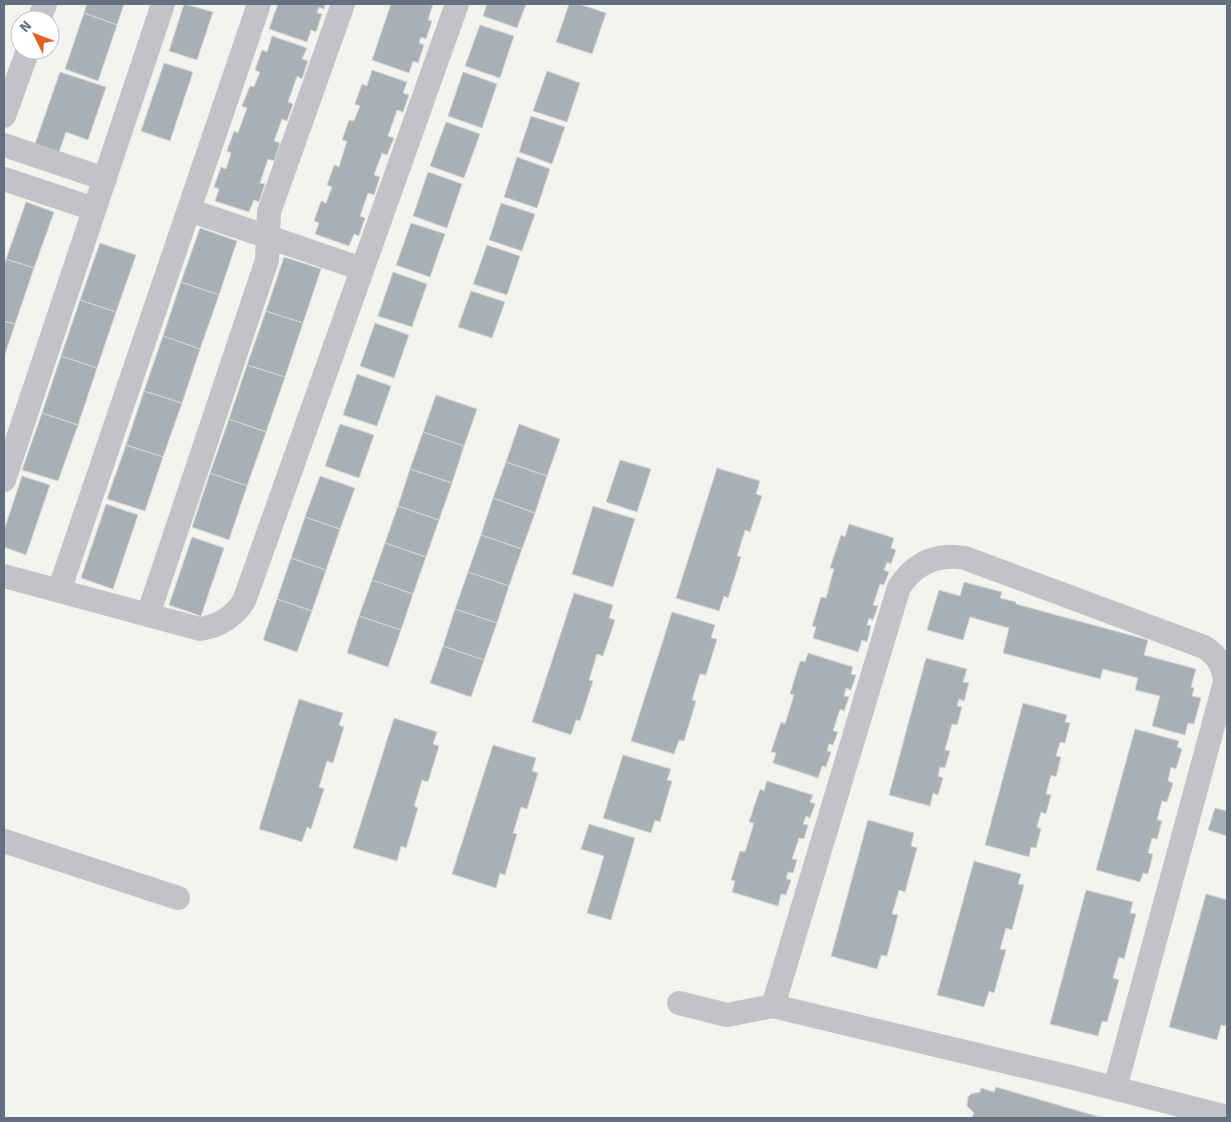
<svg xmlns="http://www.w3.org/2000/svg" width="1231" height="1122" font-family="Signika,sans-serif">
<rect width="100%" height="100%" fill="#f3f4ef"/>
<path fill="#a9b0b5" stroke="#d4d5d2" d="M 87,4 L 124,4 L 117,25 L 84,13 Z
M 184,4 L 213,12 L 197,60 L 169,51 Z
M 278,4 L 325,4 L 324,9 L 319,7 L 317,13 L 322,14 L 316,32 L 311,30 L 307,42 L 269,29 Z
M 391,4 L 433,4 L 428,20 L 432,21 L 426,39 L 421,37 L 419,43 L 424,45 L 418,63 L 413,61 L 409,73 L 372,60 Z
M 487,4 L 526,4 L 517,28 L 483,16 Z
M 569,4 L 579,4 L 606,13 L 592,54 L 556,42 Z
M 84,13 L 117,25 L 98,81 L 65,69 Z
M 480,25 L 514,36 L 500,78 L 465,66 Z
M 272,36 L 307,48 L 302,59 L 308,61 L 302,79 L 297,76 L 288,102 L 293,104 L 287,121 L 282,119 L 274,141 L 280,143 L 274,161 L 268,159 L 260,183 L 265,184 L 259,202 L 254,200 L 249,212 L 215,201 L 219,189 L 214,187 L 221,167 L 226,169 L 231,153 L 227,151 L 234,131 L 238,133 L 247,108 L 242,106 L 250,86 L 254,87 L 260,72 L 255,70 L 262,50 L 267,52 Z
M 164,63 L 193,72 L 170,141 L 141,131 Z
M 372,70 L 407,82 L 403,93 L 409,95 L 403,112 L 397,110 L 388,136 L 394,138 L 387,155 L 382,153 L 374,175 L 380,177 L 374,195 L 368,193 L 360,216 L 365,218 L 359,236 L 354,234 L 349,246 L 315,234 L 319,223 L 314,221 L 321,201 L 326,203 L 332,187 L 327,185 L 334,165 L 339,167 L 347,141 L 342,140 L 349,120 L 354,121 L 360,106 L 355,104 L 362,84 L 367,86 Z
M 547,71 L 580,83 L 567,122 L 533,111 Z
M 60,72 L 106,87 L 88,140 L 66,132 L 58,155 L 34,147 Z
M 463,72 L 497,84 L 482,128 L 448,116 Z
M 531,116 L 565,127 L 552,164 L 519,152 Z
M 446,122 L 480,134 L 464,178 L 430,166 Z
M 517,157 L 550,169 L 537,208 L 504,197 Z
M 428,172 L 462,184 L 447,228 L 413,216 Z
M 26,202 L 54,212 L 34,268 L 6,259 Z
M 501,203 L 535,214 L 522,251 L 489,240 Z
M 411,223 L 445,234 L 430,277 L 396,265 Z
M 200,228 L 237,241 L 219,295 L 181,282 Z
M 100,243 L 136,255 L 116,312 L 80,300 Z
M 487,245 L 520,256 L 507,295 L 473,284 Z
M 284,257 L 321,269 L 303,323 L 266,311 Z
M 6,259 L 34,268 L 15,324 L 4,321 L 4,266 Z
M 393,272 L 427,284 L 412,327 L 378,316 Z
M 181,282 L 219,295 L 200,349 L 163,336 Z
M 471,291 L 505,302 L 492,338 L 458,327 Z
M 80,300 L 116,312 L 97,368 L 61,356 Z
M 266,311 L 303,323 L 285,377 L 247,365 Z
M 4,321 L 15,324 L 4,357 Z
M 375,323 L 409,335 L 394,378 L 360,366 Z
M 163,336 L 200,349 L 182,403 L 144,391 Z
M 61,356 L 97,368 L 78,425 L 42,413 Z
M 247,365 L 285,377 L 266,432 L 229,419 Z
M 357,374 L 391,386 L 377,426 L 343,415 Z
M 144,391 L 182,403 L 163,457 L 126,445 Z
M 436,395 L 477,409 L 464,446 L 423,432 Z
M 42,413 L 78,425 L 58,481 L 22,470 Z
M 229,419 L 266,432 L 247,486 L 210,473 Z
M 340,424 L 374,435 L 359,478 L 325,466 Z
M 519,424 L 560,439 L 547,476 L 506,462 Z
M 423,432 L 464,446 L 452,483 L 410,469 Z
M 126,445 L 163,457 L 145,511 L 107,499 Z
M 620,460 L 651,469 L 637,512 L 606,502 Z
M 506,462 L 547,476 L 535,513 L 493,498 Z
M 717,468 L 760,481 L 756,494 L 762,496 L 750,532 L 745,530 L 737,556 L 741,557 L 728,598 L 724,596 L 719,611 L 676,598 Z
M 410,469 L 452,483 L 439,520 L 398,506 Z
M 210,473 L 247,486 L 229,540 L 192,527 Z
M 22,476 L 50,485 L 26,555 L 4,547 L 4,530 Z
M 320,476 L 355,488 L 340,529 L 305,517 Z
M 493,498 L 535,513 L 522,549 L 481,535 Z
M 106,504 L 138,515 L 113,589 L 81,578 Z
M 398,506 L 439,520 L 426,557 L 385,543 Z
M 593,506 L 635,519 L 613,587 L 572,574 Z
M 305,517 L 340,529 L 326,570 L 291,558 Z
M 849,524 L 894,538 L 891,548 L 896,550 L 891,564 L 887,562 L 884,570 L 889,572 L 884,585 L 880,584 L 873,605 L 878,606 L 873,620 L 869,618 L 867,625 L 871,626 L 867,642 L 862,640 L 858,652 L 813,638 L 816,627 L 812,626 L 821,597 L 826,598 L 834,569 L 830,568 L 841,535 L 845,537 Z
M 481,535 L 522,549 L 509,586 L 468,572 Z
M 192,537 L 224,548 L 201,616 L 169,605 Z
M 385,543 L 426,557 L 413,594 L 372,580 Z
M 291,558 L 326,570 L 312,611 L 277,599 Z
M 468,572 L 509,586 L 497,623 L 455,609 Z
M 372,580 L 413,594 L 401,630 L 359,616 Z
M 964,582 L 1002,592 L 1000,598 L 1016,602 L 1016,604 L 1148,640 L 1144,655 L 1196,669 L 1191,687 L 1194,688 L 1192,696 L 1201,698 L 1194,724 L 1188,723 L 1185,735 L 1152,726 L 1160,696 L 1135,690 L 1138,678 L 1103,669 L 1100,679 L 1003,653 L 1009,628 L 970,617 L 963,640 L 927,630 L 939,590 L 960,596 Z
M 574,593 L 613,605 L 609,618 L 615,620 L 603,656 L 597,654 L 589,680 L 593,681 L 580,721 L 576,720 L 571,735 L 532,722 Z
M 277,599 L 312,611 L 297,652 L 263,640 Z
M 455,609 L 497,623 L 484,660 L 443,646 Z
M 672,612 L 715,625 L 711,638 L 717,639 L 706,675 L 700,674 L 692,700 L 696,701 L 684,741 L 679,740 L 674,754 L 631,741 Z
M 359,616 L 401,630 L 388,667 L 347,653 Z
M 443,646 L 484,660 L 471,697 L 430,683 Z
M 808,653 L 853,667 L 851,674 L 856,675 L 851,690 L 846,688 L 844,696 L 849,697 L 844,711 L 840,709 L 833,731 L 838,732 L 833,745 L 829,744 L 827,751 L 831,752 L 826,767 L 822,766 L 818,778 L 773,763 L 776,753 L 771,752 L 781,722 L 785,724 L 794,695 L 790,694 L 800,661 L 805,662 Z
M 926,658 L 967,669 L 963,682 L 969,683 L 964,701 L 959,699 L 957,706 L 962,707 L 957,725 L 952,724 L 945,750 L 950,751 L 945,768 L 940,767 L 938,776 L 943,778 L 938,795 L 933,793 L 930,806 L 889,795 Z
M 299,699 L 343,713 L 339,725 L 344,727 L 333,763 L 327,761 L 319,787 L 324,789 L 311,829 L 307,827 L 302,842 L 259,829 Z
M 1023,703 L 1067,715 L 1065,722 L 1070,723 L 1065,743 L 1060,742 L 1056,756 L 1061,757 L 1056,777 L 1051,775 L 1046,794 L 1051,795 L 1046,814 L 1041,812 L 1037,827 L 1041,829 L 1036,848 L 1031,847 L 1029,857 L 985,845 Z
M 394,718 L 437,732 L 433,744 L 439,746 L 428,782 L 422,780 L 414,806 L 418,808 L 406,848 L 401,846 L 397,861 L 353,848 Z
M 1135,729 L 1179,741 L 1177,747 L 1182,749 L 1176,769 L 1171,767 L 1168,781 L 1173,783 L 1167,802 L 1162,801 L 1157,820 L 1162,821 L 1157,839 L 1152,838 L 1148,853 L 1153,854 L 1148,874 L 1143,873 L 1140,882 L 1096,870 Z
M 493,745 L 536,758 L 532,771 L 538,773 L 527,809 L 521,807 L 513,833 L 517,834 L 505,875 L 500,873 L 496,888 L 452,874 Z
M 623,755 L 671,769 L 667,780 L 672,781 L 660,822 L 655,820 L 651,833 L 603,818 Z
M 767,781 L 813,795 L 810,802 L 815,804 L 810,818 L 806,816 L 803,824 L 808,825 L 804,839 L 799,838 L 792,859 L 797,860 L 793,873 L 788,872 L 786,879 L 791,880 L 786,895 L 781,894 L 778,906 L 732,892 L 735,881 L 731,880 L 740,851 L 745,852 L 754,823 L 749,822 L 760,789 L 764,791 Z
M 1215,808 L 1227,811 L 1227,836 L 1208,830 Z
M 868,820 L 914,833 L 911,846 L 917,848 L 905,892 L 899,890 L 892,914 L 898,915 L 887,956 L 881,955 L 877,969 L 831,956 Z
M 589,824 L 635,838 L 611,920 L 587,913 L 604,856 L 581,849 Z
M 974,861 L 1021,874 L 1018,884 L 1024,885 L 1012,930 L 1006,928 L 1000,949 L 1006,950 L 994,993 L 989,991 L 984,1007 L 937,995 Z
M 1086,890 L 1133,902 L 1130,913 L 1136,914 L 1124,959 L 1119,957 L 1113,978 L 1119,980 L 1107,1022 L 1102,1021 L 1098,1036 L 1050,1024 Z
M 1206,894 L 1227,900 L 1227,1023 L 1226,1026 L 1221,1025 L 1217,1040 L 1169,1027 Z
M 996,1087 L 1103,1118 L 972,1118 L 974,1113 L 967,1106 L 968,1097 L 971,1094 L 980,1092 L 981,1088 L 994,1092 Z"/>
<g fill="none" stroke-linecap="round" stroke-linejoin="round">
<path stroke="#c1c3c7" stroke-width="24" d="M 39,20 L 45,4
M 4,116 L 28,50
M 4,145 L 105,179
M 4,179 L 94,209
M 189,210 L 362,269
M 4,480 L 163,4
M 4,576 L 200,629 C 219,626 233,618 244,601 L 457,4
M 59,591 L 259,4
M 148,615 L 267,260 L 269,212 L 343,4
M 4,841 L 178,898
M 679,1003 L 727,1015 L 773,1006 L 1070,1077 L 1227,1117
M 773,1006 L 899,587 C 915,563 937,553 965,558 L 1204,647 C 1218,656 1223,665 1225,682 L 1115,1088"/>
</g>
<rect width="1231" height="1122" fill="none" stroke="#637080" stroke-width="10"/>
<g transform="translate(35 35) rotate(312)"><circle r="24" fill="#ffffff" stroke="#c1c6cc"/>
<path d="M0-4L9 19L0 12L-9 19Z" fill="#e06323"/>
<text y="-8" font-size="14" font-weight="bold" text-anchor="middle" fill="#637080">N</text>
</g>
</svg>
